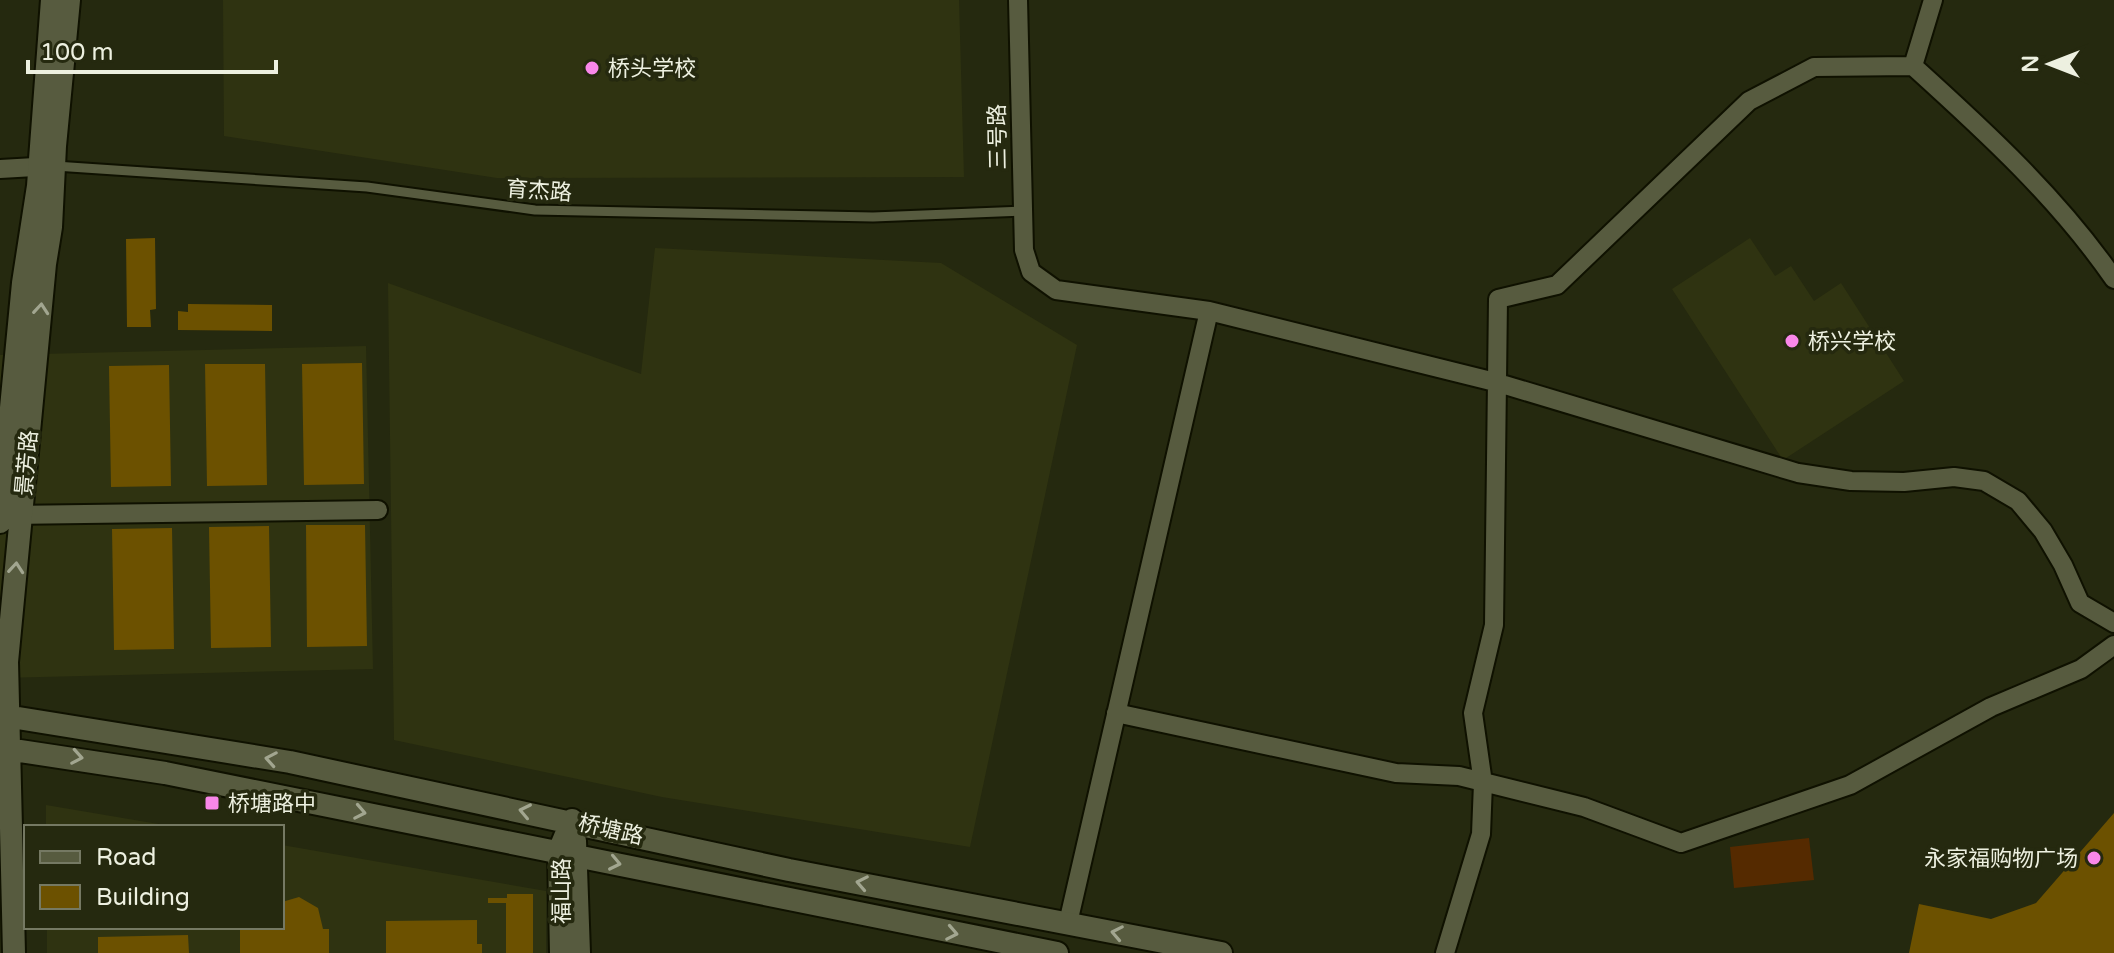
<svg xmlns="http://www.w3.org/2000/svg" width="2114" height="953" font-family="'Varela Round','Noto Sans SC',sans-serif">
<rect width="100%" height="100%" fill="#25290f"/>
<path fill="#2f3311" d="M 223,0 L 959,0 L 964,177 L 497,178 L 224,136 Z
M 1750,238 L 1775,276 L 1791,266 L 1814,301 L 1841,283 L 1904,381 L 1783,460 L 1672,289 Z
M 655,248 L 941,263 L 1077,345 L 970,847 L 662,797 L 394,740 L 388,283 L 641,374 Z
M 366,346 L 373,669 L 0,678 L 0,355 Z
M 46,805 L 176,827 L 46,827 Z
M 282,845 L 546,891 L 546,953 L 47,953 L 47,927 L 282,927 Z"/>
<path fill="#552a00" d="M 1809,838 L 1814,880 L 1734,888 L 1730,847 Z"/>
<path fill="#6c5100" d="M 155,238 L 156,309 L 150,310 L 151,327 L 127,327 L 126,239 Z
M 188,304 L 272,305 L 272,331 L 178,330 L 178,311 L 188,312 Z
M 362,363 L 364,484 L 304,485 L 302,364 Z
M 205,364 L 265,364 L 267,485 L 207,486 Z
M 169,365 L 171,486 L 111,487 L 109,366 Z
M 306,525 L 365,525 L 367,646 L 307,647 Z
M 269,526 L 271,647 L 211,648 L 209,527 Z
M 172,528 L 174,649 L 114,650 L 112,529 Z
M 2114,813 L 2114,953 L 1909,953 L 1919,904 L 1991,919 L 2036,903 Z
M 507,894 L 533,894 L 533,953 L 506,953 L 506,903 L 488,903 L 488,898 L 507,898 Z
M 299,897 L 318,908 L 323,929 L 329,929 L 329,953 L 240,953 L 240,930 L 282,927 L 282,902 Z
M 477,920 L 477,944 L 482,944 L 482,953 L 386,953 L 386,921 Z
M 188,935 L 189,953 L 98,953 L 98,937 Z"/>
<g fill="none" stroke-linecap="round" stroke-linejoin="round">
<g stroke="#0f1100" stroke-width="13">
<path id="service" d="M 55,166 L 367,187 L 535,210 L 873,217 L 1023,211"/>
</g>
<g stroke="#0f1100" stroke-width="22">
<path id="minor" d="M 1018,0 L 1024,250 L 1031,272 L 1056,290 L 1209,311 L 1495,382 L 1798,473 L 1851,481 L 1904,482 L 1954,477 L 1984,481 L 2018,501 L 2043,531 L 2063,565 L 2080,603 L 2114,623
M 1913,66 C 1986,132 2058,198 2114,279
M 0,169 L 52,166
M 9,515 L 378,510
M 1116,713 L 1396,773 L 1459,776 L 1584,807 L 1681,843 L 1850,785 L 1991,707 L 2081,669 L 2114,645
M 1068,923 L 1209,311
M 1445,953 L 1481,834 L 1483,783 L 1473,713 L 1494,625 L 1498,299 L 1557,285 L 1749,101 L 1814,67 L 1913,66 L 1933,0"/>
</g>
<g stroke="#0f1100" stroke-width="26">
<path id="tertiary" d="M 0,522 L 23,283 L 38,186 L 52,0
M 0,715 L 290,762 L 789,870 L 1221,953
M 0,748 L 165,773 L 1057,953
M 575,841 L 579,953
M 14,953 L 7,662 L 45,264 L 51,227 L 55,146 L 69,0
M 561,953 L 559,851 L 572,820"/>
</g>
<use href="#service" stroke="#575b3f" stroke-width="9"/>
<use href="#minor" stroke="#575b3f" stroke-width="18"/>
<use href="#tertiary" stroke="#575b3f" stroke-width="22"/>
</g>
<defs><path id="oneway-chevron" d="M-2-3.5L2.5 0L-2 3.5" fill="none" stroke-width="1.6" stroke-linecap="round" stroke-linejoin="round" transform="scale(2)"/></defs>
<g stroke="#a2a690">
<use href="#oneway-chevron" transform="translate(41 309) rotate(-85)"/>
<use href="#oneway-chevron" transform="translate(16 568) rotate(-85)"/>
<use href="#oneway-chevron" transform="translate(77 757) rotate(10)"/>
<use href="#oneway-chevron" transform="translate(271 759) rotate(-170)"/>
<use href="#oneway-chevron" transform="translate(525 811) rotate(-168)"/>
<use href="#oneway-chevron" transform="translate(360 812) rotate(11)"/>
<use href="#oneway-chevron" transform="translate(615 863) rotate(12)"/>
<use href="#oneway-chevron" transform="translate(862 883) rotate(-169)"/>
<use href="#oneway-chevron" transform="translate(952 933) rotate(11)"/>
<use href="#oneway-chevron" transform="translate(1117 933) rotate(-169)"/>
</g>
<g fill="#f987e9" stroke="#25290f" stroke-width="3">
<circle cx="592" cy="68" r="8"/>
<circle cx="1792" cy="341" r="8"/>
<rect x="204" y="795" width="16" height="16" rx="4"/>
<circle cx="2094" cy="858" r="8"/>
</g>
<g text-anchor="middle" stroke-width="7" stroke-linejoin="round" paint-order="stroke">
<g font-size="22" fill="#edf0e0" stroke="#25290f" text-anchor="start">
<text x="608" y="76">桥头学校</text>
<text x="1808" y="349">桥兴学校</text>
<text x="228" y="811">桥塘路中</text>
<text x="2078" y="866" text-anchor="end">永家福购物广场</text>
</g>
<g font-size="22" fill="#edf0e0" stroke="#25290f">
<text transform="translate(997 137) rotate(-91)" y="8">三号路</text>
<text transform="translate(539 190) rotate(4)" y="8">育杰路</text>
<text transform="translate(26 463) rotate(-85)" y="8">景芳路</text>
<text transform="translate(611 829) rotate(13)" y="8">桥塘路</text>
<text transform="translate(561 891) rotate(-90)" y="8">福山路</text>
</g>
</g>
<rect x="24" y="825" width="260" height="104" fill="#25290f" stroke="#757963" stroke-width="2"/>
<rect x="40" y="851" width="40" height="12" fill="#575b3f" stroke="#757963" stroke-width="2"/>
<text x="96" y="865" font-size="24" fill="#edf0e0">Road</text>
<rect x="40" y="885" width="40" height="24" fill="#6c5100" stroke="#757963" stroke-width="2"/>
<text x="96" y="905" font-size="24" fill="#edf0e0">Building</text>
<g transform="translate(2050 64) rotate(270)" stroke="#25290f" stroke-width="6" paint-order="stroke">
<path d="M0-6L14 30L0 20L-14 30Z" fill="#edf0e0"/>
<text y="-12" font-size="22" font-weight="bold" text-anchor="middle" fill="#edf0e0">N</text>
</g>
<path d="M28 60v12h248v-12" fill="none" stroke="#edf0e0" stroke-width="4"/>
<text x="40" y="60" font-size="24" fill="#edf0e0" stroke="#25290f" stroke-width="6" paint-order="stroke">100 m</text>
</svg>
